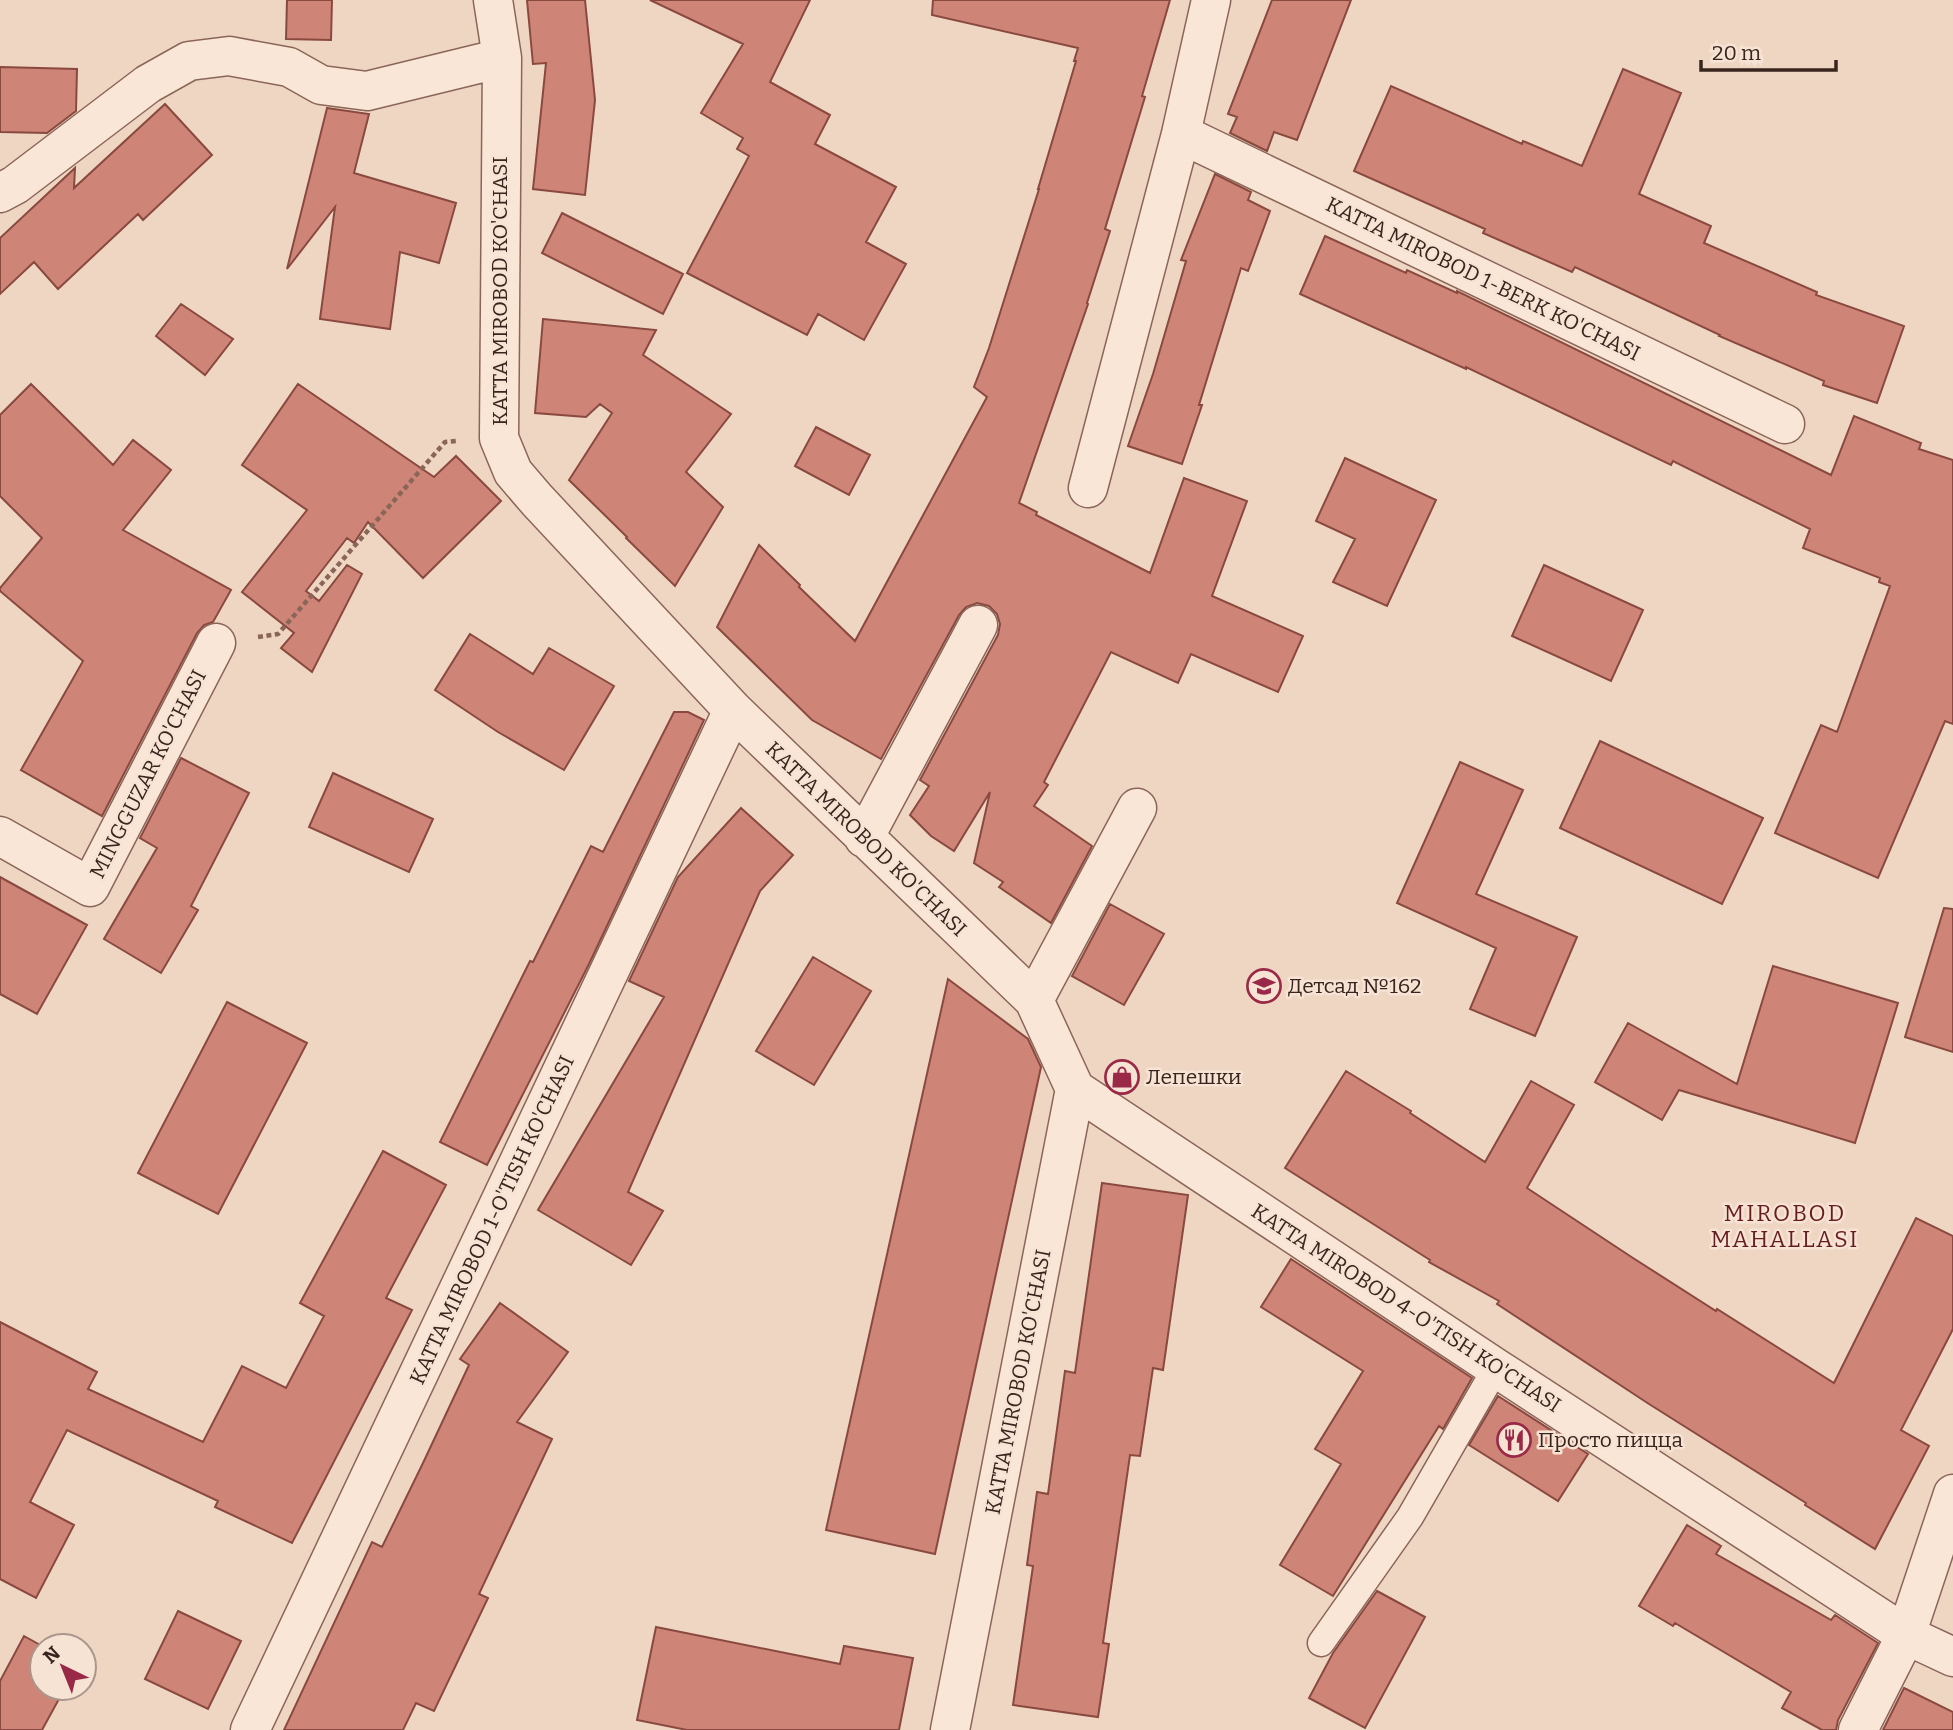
<svg xmlns="http://www.w3.org/2000/svg" width="1953" height="1730" font-family="Bitter,serif">
<rect width="100%" height="100%" fill="#efd6c3"/>
<path fill="#ce8578" stroke="#8a493f" stroke-width="2" d="M 287,0 L 332,0 L 331,40 L 286,39 Z
M 527,0 L 585,0 L 595,100 L 585,195 L 533,189 L 546,63 L 533,64 Z
M 650,0 L 810,0 L 770,82 L 830,115 L 815,144 L 896,187 L 866,242 L 906,264 L 864,340 L 818,314 L 807,335 L 687,273 L 749,156 L 737,149 L 743,138 L 701,113 L 743,44 Z
M 933,0 L 1170,0 L 1142,96 L 1145,97 L 1105,229 L 1110,231 L 1087,303 L 1088,304 L 1019,503 L 1037,512 L 1036,515 L 1150,573 L 1184,478 L 1247,501 L 1212,596 L 1303,636 L 1278,692 L 1191,654 L 1178,683 L 1111,652 L 1044,782 L 1048,785 L 1034,806 L 1092,846 L 1051,923 L 999,887 L 1003,882 L 974,863 L 990,792 L 954,851 L 931,836 L 910,815 L 929,786 L 920,780 L 998,635 L 1000,624 L 997,614 L 989,606 L 977,603 L 966,607 L 959,615 L 881,759 L 812,720 L 717,627 L 759,545 L 800,585 L 799,587 L 855,641 L 987,397 L 974,387 L 989,348 L 1039,189 L 1038,189 L 1076,61 L 1074,61 L 1078,48 L 932,15 Z
M 1272,0 L 1351,0 L 1297,140 L 1274,132 L 1267,151 L 1230,133 L 1237,117 L 1228,114 Z
M 0,67 L 77,69 L 76,111 L 47,133 L 0,132 Z
M 1623,69 L 1681,93 L 1639,194 L 1711,226 L 1704,243 L 1817,292 L 1816,295 L 1904,326 L 1877,403 L 1823,385 L 1824,381 L 1719,336 L 1720,335 L 1575,267 L 1572,272 L 1483,233 L 1485,229 L 1354,171 L 1391,86 L 1522,144 L 1523,141 L 1582,166 Z
M 165,104 L 212,155 L 143,220 L 138,214 L 58,289 L 34,262 L 0,294 L 0,238 L 75,168 L 74,188 Z
M 327,108 L 369,114 L 354,173 L 456,203 L 439,263 L 400,252 L 390,329 L 320,319 L 335,207 L 287,269 Z
M 1215,174 L 1251,192 L 1248,200 L 1270,211 L 1248,271 L 1241,268 L 1199,405 L 1202,405 L 1182,464 L 1128,446 L 1153,374 L 1186,261 L 1181,260 Z
M 562,213 L 683,274 L 663,314 L 542,253 Z
M 1325,236 L 1406,273 L 1407,270 L 1457,293 L 1457,291 L 1831,475 L 1854,416 L 1921,443 L 1919,449 L 1953,460 L 1953,724 L 1945,721 L 1878,878 L 1775,833 L 1821,725 L 1837,732 L 1890,586 L 1879,582 L 1880,578 L 1803,548 L 1810,529 L 1673,461 L 1671,465 L 1466,367 L 1466,369 L 1300,294 Z
M 181,304 L 233,339 L 205,375 L 156,336 Z
M 543,319 L 656,330 L 643,355 L 731,414 L 686,472 L 723,507 L 675,586 L 626,538 L 627,537 L 569,480 L 612,413 L 600,404 L 586,417 L 535,413 Z
M 31,384 L 113,465 L 133,440 L 171,470 L 123,530 L 231,590 L 213,622 L 204,625 L 197,633 L 102,816 L 21,770 L 83,661 L 0,591 L 0,588 L 42,538 L 0,496 L 0,415 Z
M 298,384 L 434,477 L 456,456 L 501,501 L 423,578 L 368,522 L 354,543 L 347,538 L 306,591 L 319,601 L 347,565 L 362,574 L 312,672 L 281,648 L 294,633 L 242,592 L 307,510 L 242,465 Z
M 816,427 L 870,455 L 849,495 L 795,466 Z
M 1345,458 L 1436,500 L 1387,606 L 1333,582 L 1355,539 L 1316,521 Z
M 1544,565 L 1643,610 L 1611,681 L 1512,636 Z
M 470,634 L 533,674 L 549,648 L 614,686 L 564,770 L 498,732 L 435,690 Z
M 674,712 L 688,712 L 704,720 L 589,964 L 487,1165 L 440,1142 L 530,961 L 533,962 L 591,846 L 603,852 Z
M 1600,741 L 1763,818 L 1722,904 L 1560,828 Z
M 181,758 L 249,793 L 191,906 L 198,910 L 161,973 L 104,939 L 157,848 L 140,838 Z
M 1460,762 L 1523,790 L 1476,894 L 1577,937 L 1535,1036 L 1470,1009 L 1496,948 L 1397,903 Z
M 333,773 L 433,819 L 409,872 L 309,827 Z
M 741,808 L 793,855 L 760,891 L 628,1192 L 663,1211 L 631,1265 L 538,1210 L 664,997 L 629,981 L 678,877 Z
M 0,877 L 87,925 L 37,1014 L 0,994 Z
M 1110,904 L 1164,934 L 1124,1005 L 1072,976 Z
M 1944,908 L 1953,909 L 1953,1052 L 1905,1037 Z
M 813,957 L 871,991 L 814,1085 L 756,1051 Z
M 1773,966 L 1898,1003 L 1855,1143 L 1679,1090 L 1662,1120 L 1595,1082 L 1628,1023 L 1737,1084 Z
M 948,979 L 1028,1039 L 1041,1067 L 935,1554 L 826,1530 Z
M 227,1002 L 307,1043 L 218,1214 L 138,1173 Z
M 1346,1071 L 1411,1111 L 1410,1113 L 1485,1162 L 1531,1081 L 1574,1105 L 1527,1188 L 1633,1258 L 1716,1311 L 1717,1309 L 1834,1383 L 1916,1218 L 1953,1236 L 1953,1329 L 1901,1430 L 1929,1446 L 1875,1549 L 1805,1505 L 1806,1503 L 1649,1404 L 1497,1304 L 1499,1301 L 1429,1262 L 1430,1260 L 1285,1168 Z
M 383,1151 L 446,1185 L 386,1298 L 412,1310 L 292,1543 L 215,1507 L 218,1501 L 67,1430 L 30,1502 L 74,1525 L 36,1598 L 0,1579 L 0,1322 L 97,1372 L 88,1389 L 203,1442 L 242,1366 L 286,1388 L 324,1316 L 300,1303 Z
M 1102,1183 L 1188,1195 L 1163,1370 L 1153,1368 L 1140,1456 L 1130,1455 L 1103,1643 L 1109,1644 L 1098,1717 L 1013,1705 L 1033,1566 L 1027,1565 L 1037,1492 L 1048,1494 L 1065,1371 L 1075,1373 Z
M 1291,1259 L 1472,1378 L 1443,1429 L 1439,1426 L 1333,1596 L 1280,1565 L 1341,1464 L 1315,1449 L 1363,1371 L 1261,1307 Z
M 500,1303 L 568,1352 L 517,1422 L 552,1439 L 479,1594 L 488,1598 L 434,1711 L 416,1703 L 403,1730 L 284,1730 L 372,1542 L 382,1547 L 423,1463 L 469,1365 L 460,1359 Z
M 1498,1396 L 1588,1454 L 1558,1501 L 1469,1445 Z
M 1687,1525 L 1721,1546 L 1716,1554 L 1831,1620 L 1835,1615 L 1878,1643 L 1838,1720 L 1836,1730 L 1822,1730 L 1782,1708 L 1791,1692 L 1675,1623 L 1673,1626 L 1639,1606 Z
M 1377,1591 L 1425,1617 L 1365,1728 L 1309,1698 L 1333,1653 Z
M 178,1611 L 241,1641 L 208,1709 L 145,1679 Z
M 656,1627 L 840,1664 L 844,1646 L 913,1658 L 899,1730 L 687,1730 L 637,1720 Z
M 24,1636 L 42,1646 L 42,1688 L 65,1688 L 42,1730 L 0,1730 L 0,1681 Z
M 1904,1688 L 1953,1712 L 1953,1730 L 1883,1730 Z"/>
<g fill="none" stroke-linecap="round" stroke-linejoin="round">
<g stroke="#8a6659" stroke-width="29">
<path id="lane" d="M 1321,1643 L 1410,1517 L 1496,1368"/>
</g>
<g stroke="#8a6659" stroke-width="41">
<path id="street" d="M 493,0 L 502,58 L 499,438 L 513,472 L 537,500 L 733,710 L 1034,1000 L 1075,1089 L 950,1730
M 1181,134 L 1785,424
M 0,193 L 15,185 L 148,84 L 189,61 L 229,56 L 289,67 L 321,85 L 367,91 L 502,58
M 1088,488 L 1181,134 L 1211,0
M 0,836 L 90,887 L 216,643
M 864,838 L 978,625
M 1034,1000 L 1137,808
M 1075,1089 L 1496,1368 L 1906,1635 L 1953,1657
M 250,1730 L 733,710
M 1858,1730 L 1906,1635 L 1953,1494"/>
</g>
<path stroke="#8a6659" stroke-width="4.5" stroke-dasharray="5 3.5" stroke-linecap="butt" d="M 258,637 L 278,634 L 445,442 L 456,441"/>
<use href="#lane" stroke="#fae6d7" stroke-width="26"/>
<use href="#street" stroke="#fae6d7" stroke-width="38"/>
</g>
<defs>
<g id="school-ring" transform="scale(1.75)"><circle r="9.5" fill="#f6e3d3" stroke="#9a2847" stroke-width="1.5"/><path d="M0-5L7-2L0 1L-7-2ZM-4 1L0 2.5L4 1V4Q0 6-4 4Z" fill="#9a2847"/></g>
<g id="shop-ring" transform="scale(1.75)"><circle r="9.5" fill="#f6e3d3" stroke="#9a2847" stroke-width="1.5"/><path d="M-5-2.5h2.3a2.7 3.5 0 0 1 5.4 0H5L5.5 6h-11ZM-1.5-2.5h3a1.5 2.3 0 0 0-3 0Z" fill="#9a2847"/></g>
<g id="restaurant-ring" transform="scale(1.75)"><circle r="9.5" fill="#f6e3d3" stroke="#9a2847" stroke-width="1.5"/><path d="M-5-6h1v4h1v-4h1v4h1v-4h1v5L-1.5 .5V6h-2V.5L-5-1ZM5-6V6H3V1.5H1.5Q1.5-4 5-6Z" fill="#9a2847"/></g>
</defs>
<g fill-rule="evenodd">
<use href="#school-ring" x="1264" y="986"/>
<use href="#shop-ring" x="1122" y="1077"/>
<use href="#restaurant-ring" x="1514" y="1440"/>
</g>
<g text-anchor="middle" stroke-width="5" stroke-linejoin="round" paint-order="stroke">
<g font-size="21" fill="#39241e" stroke="#f6e3d3">
<text transform="translate(1483 279) rotate(26)" y="7">KATTA MIROBOD 1-BERK KO'CHASI</text>
<text transform="translate(500 291) rotate(-90)" y="7">KATTA MIROBOD KO'CHASI</text>
<text transform="translate(148 774) rotate(-63)" y="7">MINGGUZAR KO'CHASI</text>
<text transform="translate(866 839) rotate(44)" y="7">KATTA MIROBOD KO'CHASI</text>
<text transform="translate(492 1220) rotate(-65)" y="7">KATTA MIROBOD 1-O'TISH KO'CHASI</text>
<text transform="translate(1406 1308) rotate(33)" y="7">KATTA MIROBOD 4-O'TISH KO'CHASI</text>
<text transform="translate(1018 1382) rotate(-79)" y="7">KATTA MIROBOD KO'CHASI</text>
</g>
<g font-size="21" fill="#39241e" stroke="#f6e3d3" text-anchor="start">
<text x="1288" y="993">Детсад №162</text>
<text x="1146" y="1084">Лепешки</text>
<text x="1538" y="1447">Просто пицца</text>
</g>
<g font-size="23" letter-spacing="2" fill="#671c20" stroke="#f6e3d3">
<text x="1785" y="1221">MIROBOD<tspan x="1785" dy="26">MAHALLASI</tspan></text>
</g>
</g>
<g transform="translate(63 1667) rotate(317)"><circle r="33" fill="#f6e3d3" stroke="#aa978b" stroke-width="2"/>
<path d="M0-5L12 26L0 18L-12 26Z" fill="#9a2847"/>
<text y="-10" font-size="19" font-weight="bold" text-anchor="middle" fill="#39241e">N</text>
</g>
<path d="M1701 60v10h135v-10" fill="none" stroke="#39241e" stroke-width="3.5"/>
<text x="1712" y="60" font-size="21" fill="#39241e" stroke="#f6e3d3" stroke-width="5" paint-order="stroke">20 m</text>
</svg>
